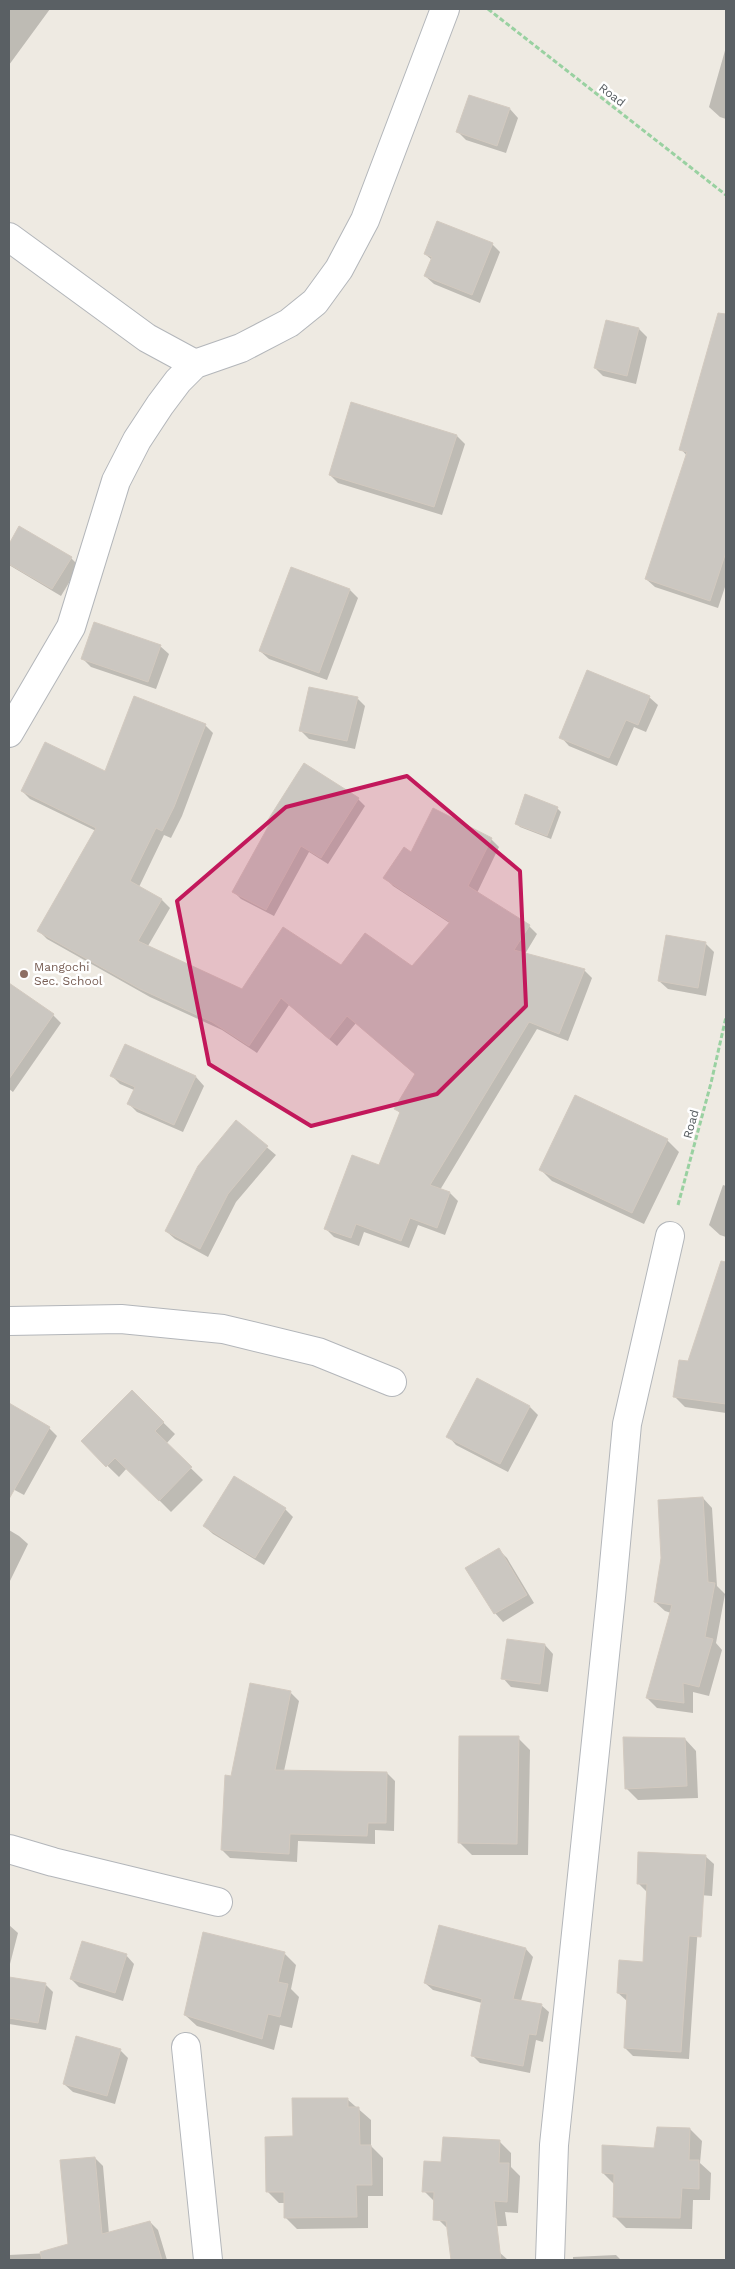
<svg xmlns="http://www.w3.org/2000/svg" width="735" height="2269" font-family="'Work Sans',sans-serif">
<rect width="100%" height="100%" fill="#eeeae2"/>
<path fill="#0003" d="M 9,9 L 50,9 L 9,65 Z
M 726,47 L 726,119 L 720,117 L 709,107 Z
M 470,96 L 510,109 L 518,118 L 506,153 L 466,140 L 458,132 Z
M 492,244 L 500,252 L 480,303 L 434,284 L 425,276 L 432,260 L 425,254 Z
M 639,329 L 647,337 L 636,384 L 603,376 L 595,368 Z
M 709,348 L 726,353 L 726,584 L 718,608 L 655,587 L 646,579 L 687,456 L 681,449 Z
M 352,404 L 457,436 L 465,444 L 442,515 L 338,483 L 330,475 Z
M 20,528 L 71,558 L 79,566 L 61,596 L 9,565 L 9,546 Z
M 292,569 L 350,590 L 358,598 L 327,680 L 269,659 L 260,651 Z
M 160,646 L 169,654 L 156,689 L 91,667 L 82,658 Z
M 649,697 L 658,705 L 646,732 L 634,727 L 617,766 L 569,746 L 561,737 Z
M 357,698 L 365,706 L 355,749 L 309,739 L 301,731 Z
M 205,725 L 213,733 L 182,816 L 171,838 L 164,835 L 139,887 L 162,900 L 170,908 L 148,946 L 243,990 L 341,967 L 413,968 L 451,924 L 393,886 L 385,878 L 411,853 L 491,839 L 499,847 L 477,893 L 529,926 L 537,934 L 525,954 L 584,970 L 592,978 L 568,1041 L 537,1029 L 440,1190 L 450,1193 L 458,1201 L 445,1235 L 418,1225 L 409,1248 L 364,1232 L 359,1246 L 334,1237 L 326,1229 L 380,1166 L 400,1113 L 395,1108 L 416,1075 L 356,1023 L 337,1046 L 289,1005 L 257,1053 L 222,1030 L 150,997 L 47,939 L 39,931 L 96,831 L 30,799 L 22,791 L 106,772 Z
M 358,799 L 365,806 L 328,864 L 309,852 L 274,916 L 241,899 L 234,892 L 270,826 L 267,823 Z
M 557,808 L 561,812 L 551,839 L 520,827 L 516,823 Z
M 667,937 L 706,944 L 714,952 L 706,996 L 668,989 L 659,981 Z
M 9,985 L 53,1015 L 61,1023 L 13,1092 L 9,1089 Z
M 126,1046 L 196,1077 L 204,1086 L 183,1132 L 137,1112 L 128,1103 L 134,1090 L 120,1084 L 112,1076 Z
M 237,1122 L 276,1155 L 236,1202 L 208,1257 L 175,1239 L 166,1231 Z
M 667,1140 L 679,1152 L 644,1224 L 552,1181 L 541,1170 Z
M 723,1185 L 726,1186 L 726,1237 L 720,1235 L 709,1225 Z
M 726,1300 L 726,1413 L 685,1407 L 675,1397 L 688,1362 L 723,1308 Z
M 132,1392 L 175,1434 L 166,1444 L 203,1480 L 171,1512 L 127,1468 L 119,1477 L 82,1441 Z
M 9,1405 L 49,1428 L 57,1436 L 24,1495 L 9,1487 Z
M 530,1407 L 538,1415 L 508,1472 L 456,1445 L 448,1436 Z
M 703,1498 L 712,1508 L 717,1586 L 725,1594 L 716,1643 L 722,1650 L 709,1696 L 693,1692 L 693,1713 L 657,1708 L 647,1698 L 671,1613 L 665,1611 L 655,1602 Z
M 285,1509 L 293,1517 L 264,1565 L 213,1534 L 204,1526 Z
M 9,1530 L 19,1536 L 28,1544 L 9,1583 Z
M 498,1549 L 507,1558 L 534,1603 L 503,1622 L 495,1613 Z
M 545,1645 L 553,1654 L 548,1692 L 511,1687 L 503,1678 Z
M 290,1692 L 299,1701 L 284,1771 L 387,1773 L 395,1781 L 394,1831 L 375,1830 L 375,1844 L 298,1841 L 297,1862 L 230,1858 L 222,1850 L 232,1777 Z
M 518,1738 L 530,1750 L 528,1855 L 472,1855 L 460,1843 Z
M 685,1739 L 696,1751 L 698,1798 L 638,1800 L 626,1788 Z
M 705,1856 L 714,1864 L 712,1896 L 700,1895 L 689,2059 L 633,2056 L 625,2048 L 627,2001 L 618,1993 L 644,1963 L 647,1892 L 638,1883 Z
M 9,1925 L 18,1933 L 10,1964 L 9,1964 Z
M 440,1927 L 526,1949 L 533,1957 L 521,2001 L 541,2005 L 549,2012 L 543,2042 L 536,2040 L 530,2073 L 480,2063 L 473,2056 L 482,2003 L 433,1990 L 425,1983 Z
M 284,1953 L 296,1965 L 291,1989 L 299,1997 L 292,2028 L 280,2025 L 274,2050 L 197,2026 L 185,2015 Z
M 126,1955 L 134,1964 L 123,2001 L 79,1987 L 71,1979 Z
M 9,1978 L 45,1984 L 53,1992 L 46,2030 L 9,2024 Z
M 120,2050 L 128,2058 L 115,2104 L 73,2092 L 64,2084 Z
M 347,2099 L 371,2120 L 371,2146 L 383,2158 L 383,2196 L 368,2196 L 368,2228 L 297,2229 L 285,2217 L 285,2203 L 279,2203 L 267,2191 L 294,2138 Z
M 690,2129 L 702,2141 L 700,2163 L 711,2173 L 710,2200 L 693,2200 L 692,2229 L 626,2228 L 614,2216 L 615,2185 L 603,2173 L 655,2149 Z
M 499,2141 L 511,2153 L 511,2167 L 520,2176 L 518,2213 L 505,2212 L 507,2226 L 446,2227 L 434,2215 L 435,2202 L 424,2191 Z
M 95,2158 L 103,2166 L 109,2234 L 150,2222 L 158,2230 L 167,2260 L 9,2260 L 9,2255 L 70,2252 Z
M 499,2252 L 508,2260 L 452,2260 L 452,2256 Z
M 616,2255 L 621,2260 L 573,2260 L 573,2257 Z"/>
<path fill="#cbc7c1" stroke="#d3cac0" d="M 469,95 L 510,108 L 497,146 L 456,132 Z
M 437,221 L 493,243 L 472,295 L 424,276 L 432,257 L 424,254 Z
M 718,313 L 726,314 L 726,552 L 710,601 L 645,579 L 687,452 L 679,450 Z
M 606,320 L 639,328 L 627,376 L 594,368 Z
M 351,402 L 457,435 L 434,507 L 329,475 Z
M 19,526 L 72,557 L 52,589 L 9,564 L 9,544 Z
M 291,567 L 350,589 L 319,673 L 259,651 Z
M 94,622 L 161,645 L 148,682 L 81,659 Z
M 587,670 L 650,696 L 638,725 L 626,720 L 609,758 L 559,738 Z
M 309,687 L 358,697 L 347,741 L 299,731 Z
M 134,696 L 206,724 L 174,807 L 162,831 L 156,828 L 130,881 L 162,899 L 138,941 L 242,989 L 283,927 L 341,965 L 365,933 L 412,966 L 450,922 L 383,878 L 404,847 L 411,852 L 433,808 L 492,838 L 468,886 L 530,925 L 514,950 L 585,969 L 559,1034 L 529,1022 L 430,1185 L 450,1192 L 437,1228 L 410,1218 L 401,1241 L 356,1224 L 351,1238 L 324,1229 L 352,1155 L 379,1165 L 400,1112 L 394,1109 L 415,1074 L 347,1016 L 329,1039 L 281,998 L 249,1046 L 212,1022 L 140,989 L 37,931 L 96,828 L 21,791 L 45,742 L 105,771 Z
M 304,763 L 359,798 L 321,858 L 301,846 L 266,910 L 232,892 L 269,825 L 266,823 Z
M 525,794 L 558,807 L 547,836 L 515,824 Z
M 666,935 L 706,942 L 698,988 L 658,981 Z
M 9,983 L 54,1014 L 9,1079 Z
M 125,1044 L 196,1076 L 174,1125 L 127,1104 L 135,1087 L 110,1076 Z
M 575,1095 L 668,1139 L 632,1213 L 539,1170 Z
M 236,1120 L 268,1146 L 228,1194 L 200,1249 L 165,1231 L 198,1166 Z
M 721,1261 L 726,1262 L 726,1404 L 673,1397 L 679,1360 L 688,1361 Z
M 477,1378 L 530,1406 L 500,1464 L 446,1437 Z
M 132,1390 L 164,1422 L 155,1431 L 192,1467 L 159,1501 L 115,1458 L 106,1467 L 81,1441 Z
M 9,1403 L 50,1427 L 9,1499 Z
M 234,1476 L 286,1508 L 255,1558 L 203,1526 Z
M 703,1497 L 708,1582 L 715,1583 L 705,1637 L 713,1639 L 699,1687 L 683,1683 L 684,1703 L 646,1698 L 672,1605 L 654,1602 L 661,1558 L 658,1500 Z
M 499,1548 L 527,1595 L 494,1614 L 465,1568 Z
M 507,1639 L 545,1644 L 540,1684 L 501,1679 Z
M 250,1683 L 291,1691 L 275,1770 L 387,1772 L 386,1823 L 368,1823 L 367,1836 L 290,1834 L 289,1854 L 221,1850 L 225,1775 L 231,1776 Z
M 459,1736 L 519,1736 L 517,1844 L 458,1843 Z
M 623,1737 L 685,1738 L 687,1786 L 625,1789 Z
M 638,1852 L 706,1855 L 701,1937 L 689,1936 L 681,2052 L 624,2048 L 627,1994 L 617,1993 L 619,1960 L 643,1962 L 647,1884 L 637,1884 Z
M 439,1925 L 526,1948 L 513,1999 L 542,2004 L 536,2035 L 529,2034 L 523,2066 L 471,2056 L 482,1999 L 424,1983 Z
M 203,1932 L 285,1952 L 278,1982 L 288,1984 L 280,2017 L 268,2014 L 262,2039 L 184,2015 Z
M 82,1941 L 127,1954 L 115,1993 L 70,1979 Z
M 9,1977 L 46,1983 L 38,2023 L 9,2018 Z
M 76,2036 L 121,2049 L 107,2096 L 63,2084 Z
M 292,2098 L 348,2098 L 348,2107 L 359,2107 L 360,2145 L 371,2145 L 372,2185 L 356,2185 L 357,2217 L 284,2218 L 284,2192 L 266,2192 L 265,2137 L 293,2136 Z
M 657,2127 L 690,2128 L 689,2160 L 699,2160 L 699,2189 L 682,2188 L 680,2218 L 613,2217 L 614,2174 L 602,2173 L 602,2145 L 654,2148 Z
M 443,2137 L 500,2140 L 499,2163 L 509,2163 L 507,2202 L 494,2201 L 501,2260 L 451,2260 L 446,2221 L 433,2220 L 434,2192 L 422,2192 L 424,2161 L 441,2162 Z
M 95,2157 L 102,2234 L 150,2221 L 162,2260 L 42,2260 L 40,2252 L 68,2244 L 60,2160 Z"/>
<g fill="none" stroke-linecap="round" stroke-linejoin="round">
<g stroke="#b3b6ba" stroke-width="30">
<path id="minor" d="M 9,237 L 147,338 L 195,364
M 9,733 L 71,627 L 116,481 L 137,440 L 160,405 L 178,381 L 195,364 L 241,348 L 289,323 L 315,302 L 339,269 L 365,220 L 445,9
M 9,1321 L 121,1319 L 223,1329 L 318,1352 L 392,1382
M 9,1849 L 53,1862 L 218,1902
M 186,2047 L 208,2260
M 550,2260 L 554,2145 L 611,1597 L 627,1424 L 670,1236"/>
</g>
<path stroke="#99d1a1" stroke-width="3" stroke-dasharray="5 2.5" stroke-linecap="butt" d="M 488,9 L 726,195
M 678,1205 L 711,1083 L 726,1017"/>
<use href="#minor" stroke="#fff" stroke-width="28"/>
</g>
<path fill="#c2185b" fill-opacity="0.2" stroke="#c2185b" stroke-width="4" stroke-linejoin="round" d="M 407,776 L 520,871 L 526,1006 L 437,1094 L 311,1126 L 209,1064 L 177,901 L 286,807 Z"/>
<circle fill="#8d6e63" stroke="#fff" stroke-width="2" cx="24" cy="974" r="5"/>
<g text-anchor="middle" stroke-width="5" stroke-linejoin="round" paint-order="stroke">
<g font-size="12" fill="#5a6064" stroke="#fff">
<text transform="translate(612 95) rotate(38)" y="4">Road</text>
<text transform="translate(691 1124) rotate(-75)" y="4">Road</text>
</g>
<g font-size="12" fill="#785e54" stroke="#fff" text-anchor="start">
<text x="34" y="971">Mangochi<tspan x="34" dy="14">Sec. School</tspan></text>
</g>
</g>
<rect width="735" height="2269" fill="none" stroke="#5a6064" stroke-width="20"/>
</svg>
